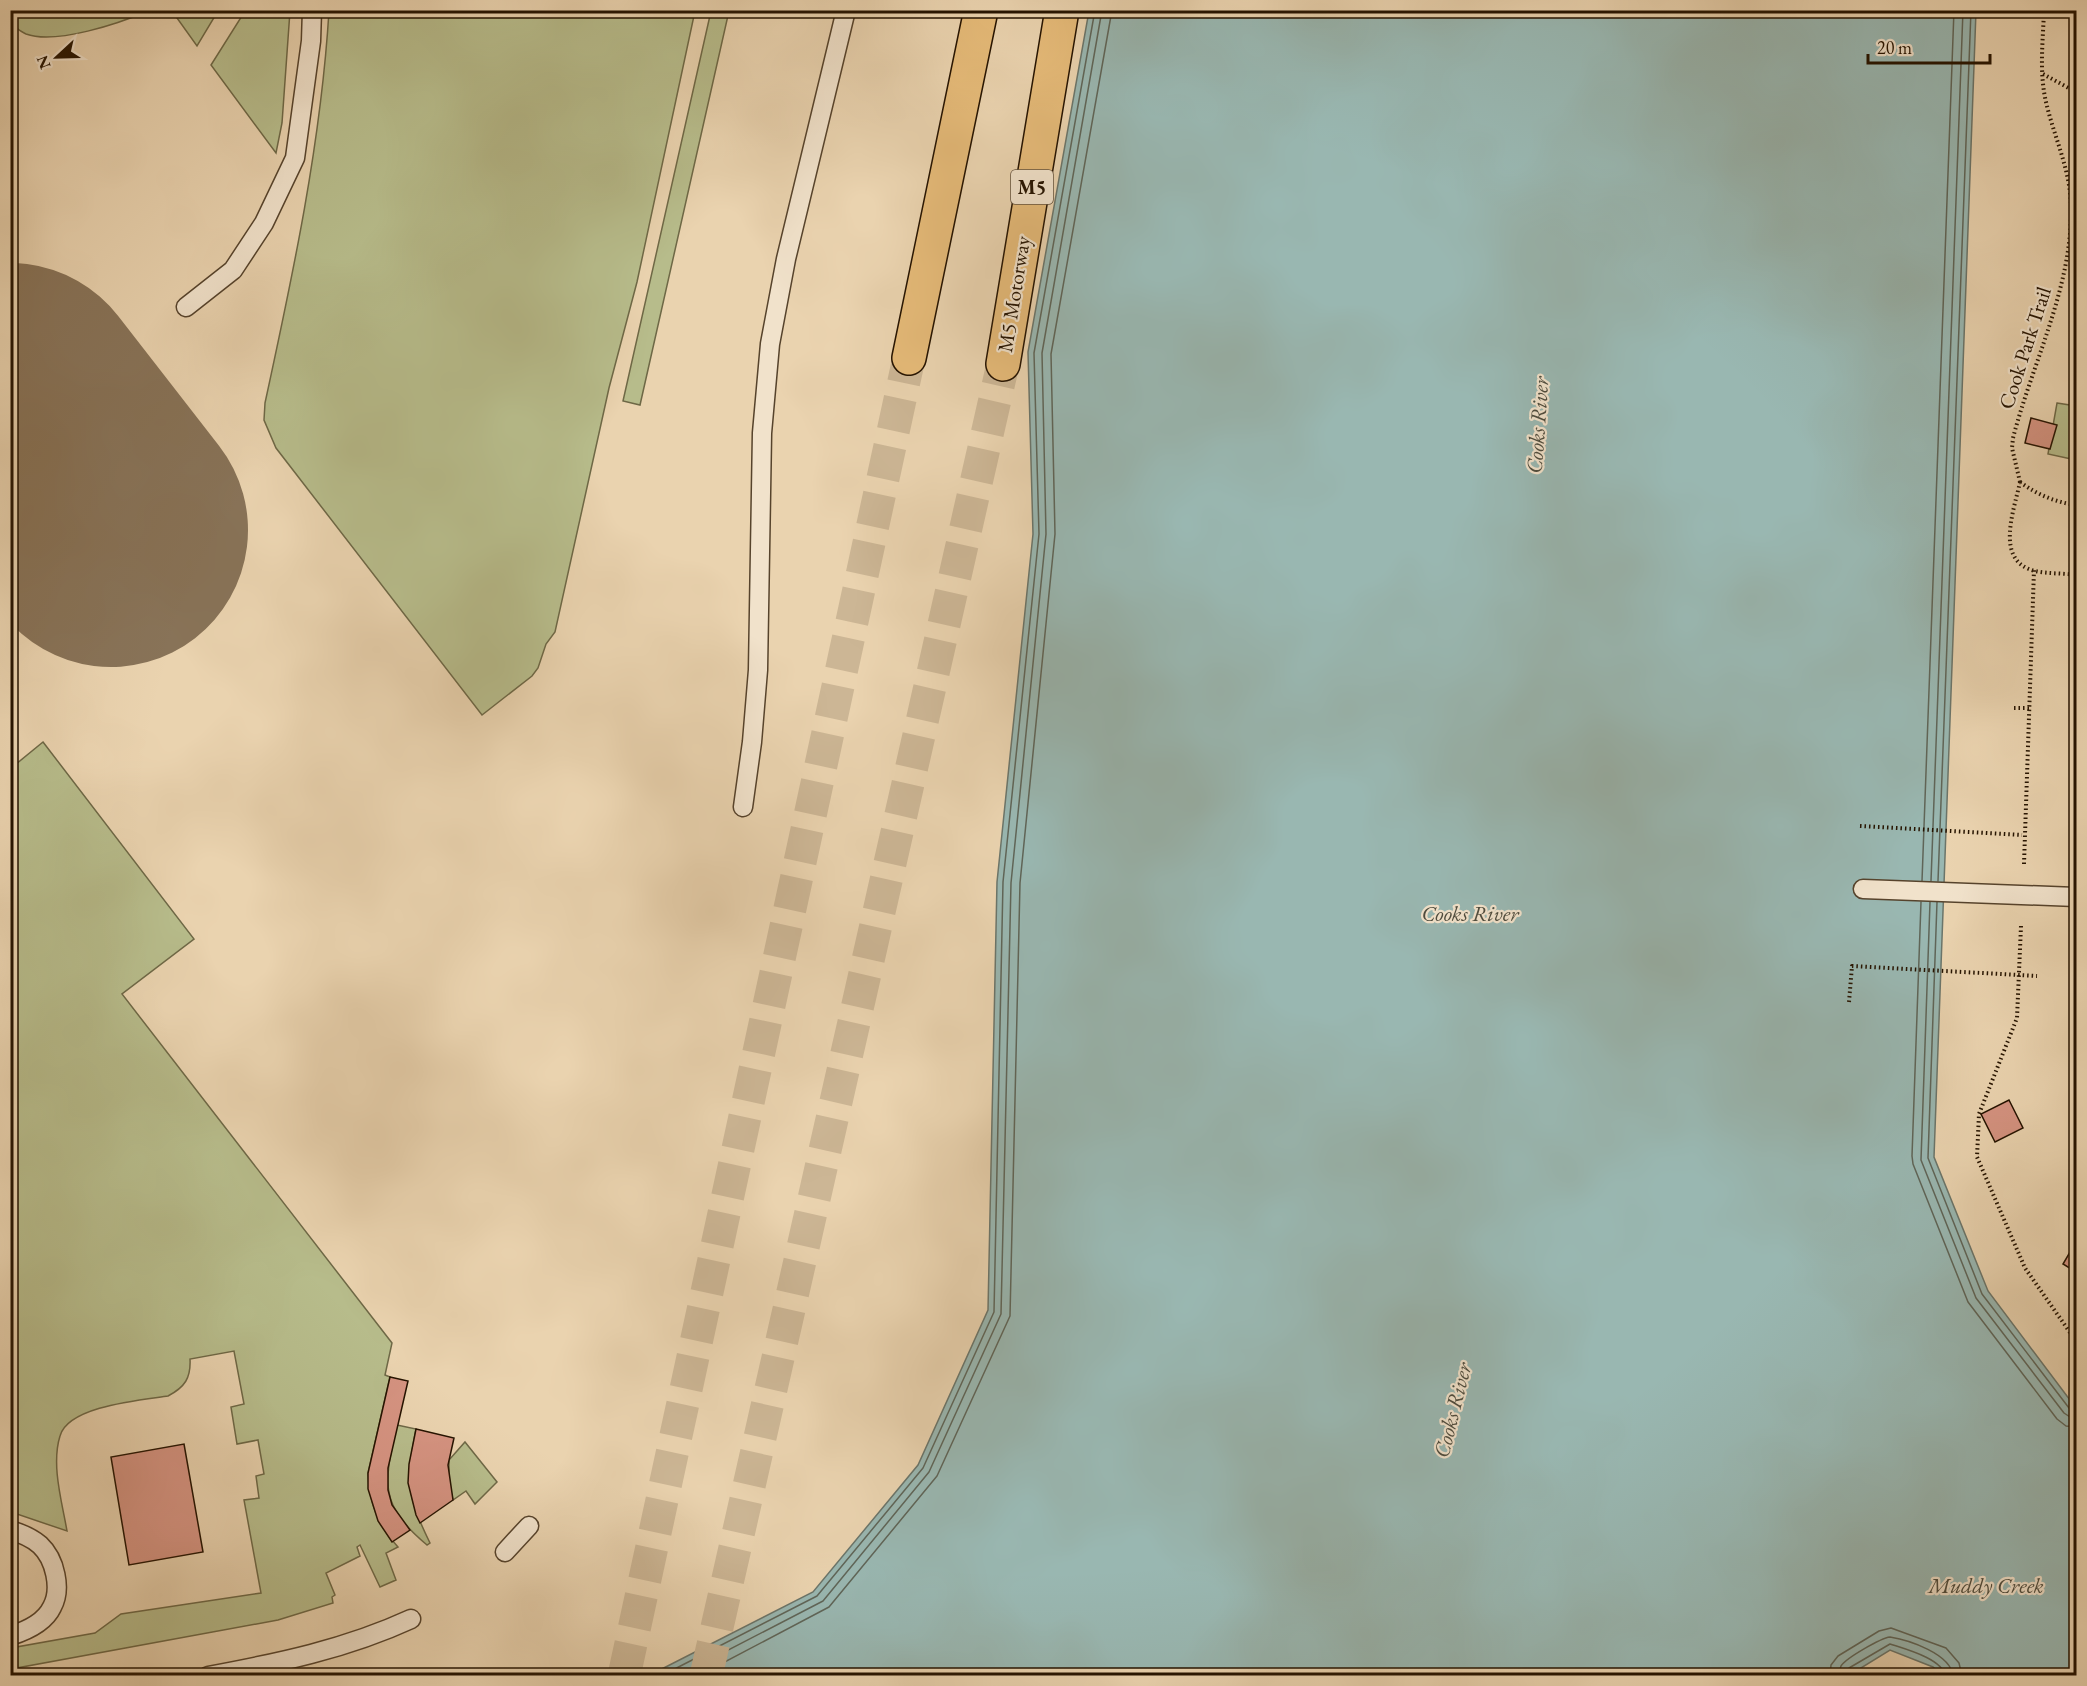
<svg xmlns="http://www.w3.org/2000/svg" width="2087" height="1686" font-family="'EB Garamond',serif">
<rect width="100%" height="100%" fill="#ead3af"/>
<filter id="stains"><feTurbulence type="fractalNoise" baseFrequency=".00333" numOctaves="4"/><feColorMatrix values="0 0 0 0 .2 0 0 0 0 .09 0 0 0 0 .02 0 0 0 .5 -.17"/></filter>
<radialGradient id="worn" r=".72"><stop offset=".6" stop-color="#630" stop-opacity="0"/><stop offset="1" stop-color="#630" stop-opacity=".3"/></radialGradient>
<path fill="#b7bc8b" stroke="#6e6846" stroke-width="1.5" d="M 10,11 L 11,10 L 148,11 C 120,23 56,45 26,34 C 21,32 15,27 11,24 Z
M 172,11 L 218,11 L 197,46 Z
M 245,11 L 290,11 L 282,123 L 276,153 L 211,65 Z
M 329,11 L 695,11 L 637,282 L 609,388 L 555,632 L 546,644 L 538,668 L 532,676 L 482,715 L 276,448 L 264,420 L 265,403 C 293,274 321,143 329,11 Z
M 711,11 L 729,11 L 640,405 L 623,401 Z
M 2057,403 L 2076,406 L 2076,460 L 2048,454 Z
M 43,742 L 194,939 L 122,994 L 392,1343 L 385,1375 L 390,1377 L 368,1473 C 369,1503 378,1525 398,1547 L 386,1553 L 396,1580 L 380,1587 L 360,1545 L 357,1547 L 360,1556 L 326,1573 L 335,1595 L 332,1597 L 333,1603 L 278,1620 L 11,1669 L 11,1648 L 95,1633 L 121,1614 L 261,1593 L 244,1500 L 259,1498 L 256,1476 L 264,1474 L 258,1440 L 237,1444 L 231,1407 L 244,1404 L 234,1351 L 190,1359 C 191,1378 185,1387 168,1396 C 141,1400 68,1406 60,1436 C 51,1465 62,1502 67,1531 L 11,1512 L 10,769 Z
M 397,1425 L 416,1429 C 406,1481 406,1494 430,1543 L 427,1545 C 378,1504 384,1483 397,1425 Z
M 465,1442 L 497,1482 L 475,1504 L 466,1491 L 453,1500 L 449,1483 L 449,1460 Z"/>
<path fill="#99b7b1" stroke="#6b756a" stroke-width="1.5" d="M 1089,11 L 1976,11 L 1934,1157 L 1988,1291 L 2076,1408 L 2076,1675 L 1941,1675 L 1933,1667 L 1890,1650 L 1848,1676 L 648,1676 L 813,1592 L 918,1465 L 988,1310 L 997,882 L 1033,534 L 1028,352 Z"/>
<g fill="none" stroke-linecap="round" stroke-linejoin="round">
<path stroke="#5f6558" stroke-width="1.5" d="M 1922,881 L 1954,10
M 1931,881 L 1963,10
M 1938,881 L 1971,10
M 1921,902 L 1912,1156 L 1913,1164 L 1968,1302 L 2057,1419 L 2066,1426 L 2076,1427
M 1930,902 L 1921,1160 L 1976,1298 L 2064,1413 L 2070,1417 L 2076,1418
M 1937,902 L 1928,1158 L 1982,1294 L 2069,1408 L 2076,1411
M 661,1676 L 817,1596 L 923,1468 L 994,1312 L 1003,882 L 1039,534 L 1034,353 L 1095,10
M 678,1676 L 823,1601 L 929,1472 L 1001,1314 L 1011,883 L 1046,534 L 1042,353 L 1102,10
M 698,1676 L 829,1607 L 937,1476 L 1010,1316 L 1020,883 L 1055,534 L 1051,354 L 1112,10
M 1830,1676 L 1831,1665 L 1838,1656 L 1879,1631 L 1891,1628 L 1946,1648 L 1959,1663 L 1962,1676
M 1839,1676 C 1839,1671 1839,1670 1841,1666 C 1846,1658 1881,1638 1890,1637 C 1909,1640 1951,1654 1953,1676
M 1846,1676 L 1849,1668 L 1890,1644 C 1905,1649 1943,1659 1945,1676"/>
<path stroke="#887358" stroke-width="274" d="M 10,400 L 111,530"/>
</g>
<path fill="#d59381" stroke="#251300" stroke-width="1.5" d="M 2031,418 L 2057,425 L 2050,449 L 2025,443 Z
M 2009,1100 L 2023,1128 L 1995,1142 L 1981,1114 Z
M 2070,1252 L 2076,1256 L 2076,1272 L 2063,1264 Z
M 390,1377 L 408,1381 L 388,1468 L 388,1490 L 392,1505 L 410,1530 L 392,1542 L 378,1521 L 368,1489 L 368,1473 Z
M 416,1429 L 454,1438 L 448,1465 L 453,1500 L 420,1523 L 416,1515 L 408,1483 L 409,1464 Z
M 184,1444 L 203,1552 L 129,1565 L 111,1457 Z"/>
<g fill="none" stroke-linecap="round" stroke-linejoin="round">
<path stroke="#ccb695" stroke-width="33" stroke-dasharray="33 16" stroke-linecap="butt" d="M 624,1676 L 909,358
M 706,1676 L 1003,364"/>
<g stroke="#56432c" stroke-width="21">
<path id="service" d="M 186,307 L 233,270 L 264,223 L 295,158 L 311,41 L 312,10
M 743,807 L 752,742 L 758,670 L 762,433 L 770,344 L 786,259 L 846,10
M 1863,889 L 2076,897
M 10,1530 C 20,1533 32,1538 40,1545 C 55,1559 62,1589 52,1607 C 45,1622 26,1631 10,1636
M 505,1552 L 529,1526
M 208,1676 C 278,1663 346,1649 411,1619"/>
</g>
<g stroke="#251300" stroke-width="36">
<path id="motorway" d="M 909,358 L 981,10
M 1003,364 L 1062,10"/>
</g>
<path stroke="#251300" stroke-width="4" stroke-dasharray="1.5 3" stroke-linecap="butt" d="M 2043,74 L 2076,92
M 2020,482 L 2012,448 L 2013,438 C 2033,361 2072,288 2071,208 C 2071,171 2054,137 2046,102 C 2039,72 2043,41 2044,10
M 2020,482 C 2014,511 1994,561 2035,571 C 2048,574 2063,573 2076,575
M 2020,482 C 2038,495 2055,502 2076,505
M 2014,708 L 2029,708
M 1860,826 L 2022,835
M 2024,864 L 2034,570
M 2021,926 L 2017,1018 L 1979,1114 L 1977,1157 L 2025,1268 L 2076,1341
M 1849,1002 L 1852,966 L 2037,976"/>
<use href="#service" stroke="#f1e2cb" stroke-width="18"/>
<use href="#motorway" stroke="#e5ba78" stroke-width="33"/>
</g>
<g text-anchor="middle" stroke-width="4.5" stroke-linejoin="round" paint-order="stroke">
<rect fill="#f1e2cb" stroke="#62513d" stroke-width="1.5" x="1011" y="170" width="42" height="34" rx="4.5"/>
<g font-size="20" font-weight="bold" fill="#251300">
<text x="1032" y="194">M5</text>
</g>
<g font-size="21" fill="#251300" stroke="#f1e2cb">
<text transform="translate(1014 294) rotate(-81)" y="7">M5 Motorway</text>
<text transform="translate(2025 348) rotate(-72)" y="7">Cook Park Trail</text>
</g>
<g font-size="22" font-style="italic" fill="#4e4c3e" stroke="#f1e2cb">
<text transform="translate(1537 425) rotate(-86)" y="8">Cooks River</text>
<text x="1470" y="921">Cooks River</text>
<text transform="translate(1452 1410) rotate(-76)" y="8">Cooks River</text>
<text x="1986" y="1593">Muddy Creek</text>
</g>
</g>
<rect width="2087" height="1686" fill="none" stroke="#ead3af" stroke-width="36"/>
<rect x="12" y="12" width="2063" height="1662" fill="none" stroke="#251300" stroke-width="3"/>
<rect x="18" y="18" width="2051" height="1650" fill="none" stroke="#251300" stroke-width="1.5"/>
<g transform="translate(57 57) rotate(248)" stroke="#f1e2cb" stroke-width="4.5" paint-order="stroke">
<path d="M0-4.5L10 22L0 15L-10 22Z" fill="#251300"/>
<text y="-9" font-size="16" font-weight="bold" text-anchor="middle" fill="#251300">N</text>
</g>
<path d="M1868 54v9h122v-9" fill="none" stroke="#251300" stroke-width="3"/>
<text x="1877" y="54" font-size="18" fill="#251300" stroke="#f1e2cb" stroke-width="4.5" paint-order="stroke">20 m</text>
<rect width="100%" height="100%" filter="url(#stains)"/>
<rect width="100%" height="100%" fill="url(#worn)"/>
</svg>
